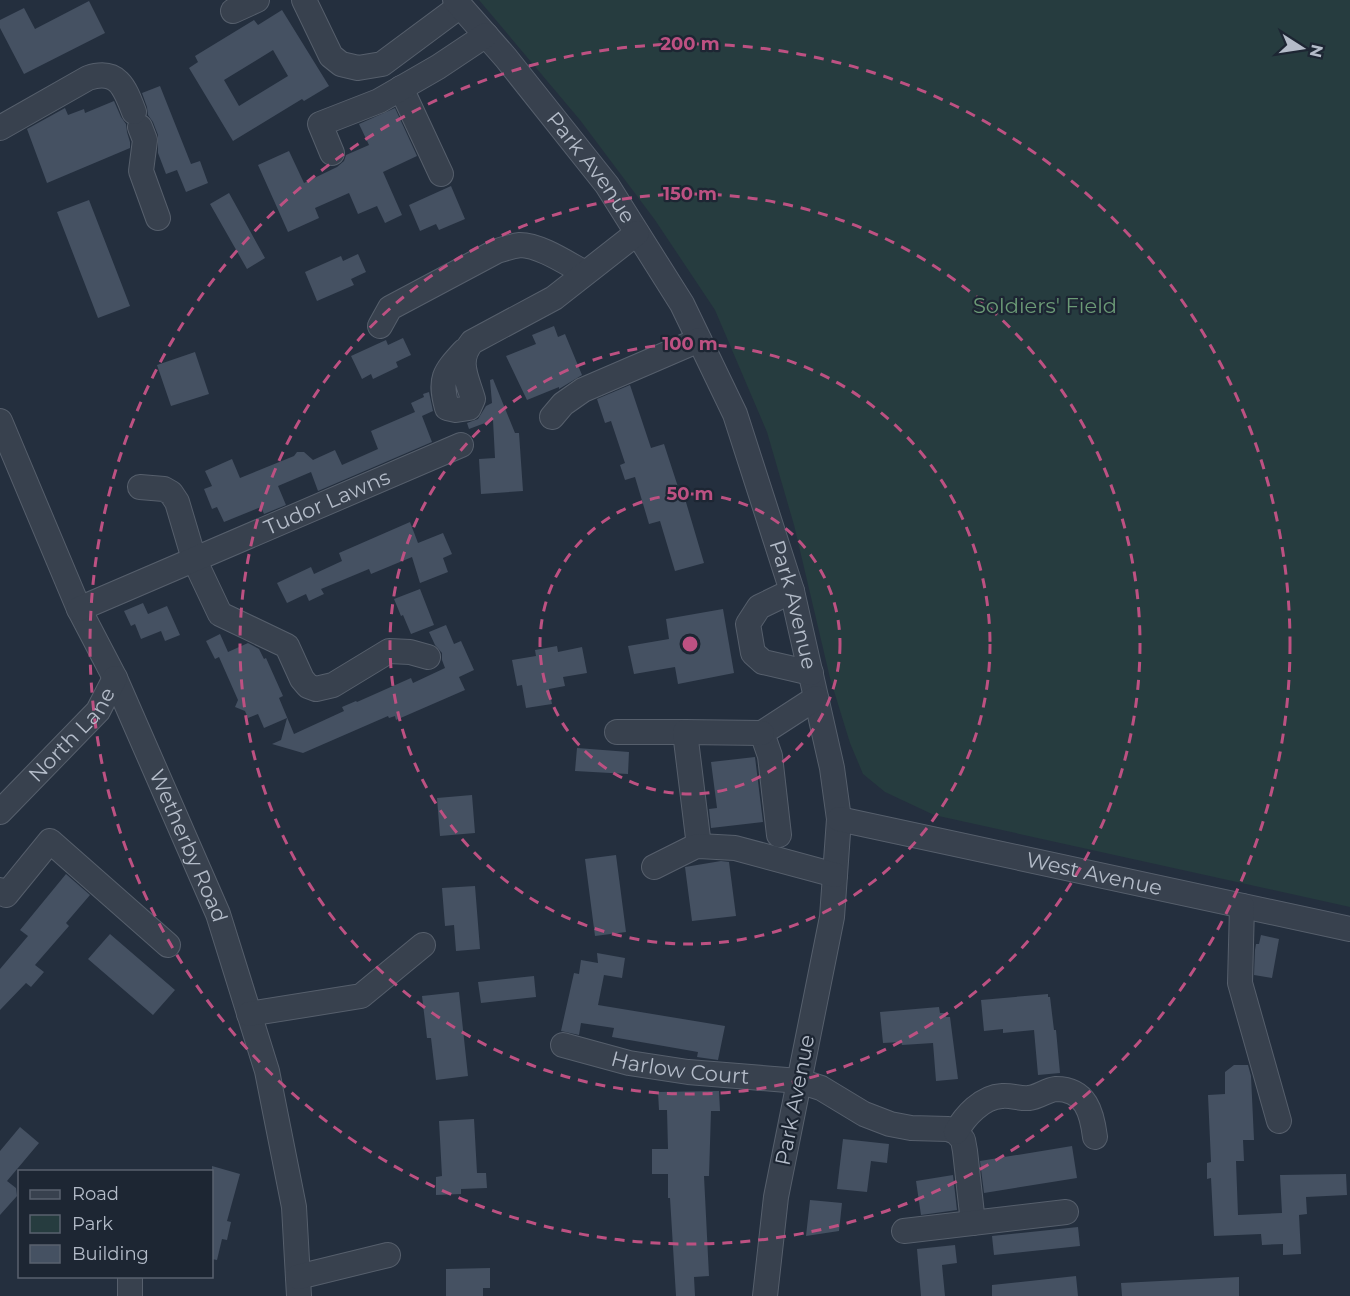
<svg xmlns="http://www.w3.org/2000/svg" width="1350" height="1296" font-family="Montserrat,sans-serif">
<rect width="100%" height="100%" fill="#242f3e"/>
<path fill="#263c3f" d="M 479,0 L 1350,0 L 1350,907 L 934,815 L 885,792 L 863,774 L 850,743 L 830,678 L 794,525 L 767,432 L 715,310 L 655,220 L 580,120 Z"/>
<path fill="#455162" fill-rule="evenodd" d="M 89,1 L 105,33 L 24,74 L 0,28 L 0,20 L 24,8 L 35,29 Z
M 282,10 L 329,86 L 304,101 L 302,99 L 233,141 L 189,68 L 198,62 L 195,56 L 254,20 L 258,25 ZM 273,50 L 288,76 L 239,106 L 224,80 Z
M 160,86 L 191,164 L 200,161 L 208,183 L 186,192 L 177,170 L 166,174 L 158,153 L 158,135 L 153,122 L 148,115 L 147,107 L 142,93 Z
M 114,101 L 121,117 L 126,124 L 127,132 L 130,142 L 130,148 L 47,183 L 27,129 L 65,108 L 68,115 L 84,109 L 85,113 Z
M 395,108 L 417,156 L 383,172 L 402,215 L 385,223 L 377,206 L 358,214 L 349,193 L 315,208 L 319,218 L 288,232 L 258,165 L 289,151 L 304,183 L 337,167 L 344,161 L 346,155 L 369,145 L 359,124 Z
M 451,186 L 465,219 L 439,230 L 436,224 L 420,231 L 409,205 Z
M 229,193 L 265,258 L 247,269 L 210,204 Z
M 89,200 L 130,306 L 98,318 L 57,212 Z
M 358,254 L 366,272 L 351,279 L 354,285 L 317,301 L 305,272 L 341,256 L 343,261 Z
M 554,326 L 558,337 L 565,334 L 582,375 L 559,389 L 559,387 L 527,400 L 506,356 L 536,344 L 532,335 Z
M 403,338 L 411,355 L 396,362 L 398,367 L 373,379 L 371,374 L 362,379 L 351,356 L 386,340 L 388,345 Z
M 195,352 L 209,394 L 171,406 L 157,365 Z
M 493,379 L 515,433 L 519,433 L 523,491 L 481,494 L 479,459 L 495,458 L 493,420 L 469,429 L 467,423 L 478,419 L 486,406 L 492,403 L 490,380 Z
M 630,385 L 651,448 L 664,444 L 680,493 L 683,492 L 704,563 L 675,571 L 660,521 L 649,524 L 635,477 L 625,480 L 620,465 L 625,463 L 611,421 L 605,423 L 597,399 Z
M 429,392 L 433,411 L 422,416 L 432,442 L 318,491 L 311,472 L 278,486 L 286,505 L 264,514 L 261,507 L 224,522 L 217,507 L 212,509 L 204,489 L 212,486 L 205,471 L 232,459 L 240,478 L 294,456 L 297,452 L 304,452 L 313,460 L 335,450 L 342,465 L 378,449 L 371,431 L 415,412 L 411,403 L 424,397 L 423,394 Z
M 410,522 L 418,543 L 443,533 L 452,554 L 443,558 L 448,572 L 420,583 L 412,557 L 371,574 L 369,569 L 321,589 L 324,594 L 309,601 L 306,594 L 287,603 L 277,583 L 311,567 L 314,574 L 342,561 L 339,553 Z
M 420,589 L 434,625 L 411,634 L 403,615 L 401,616 L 394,599 Z
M 143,603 L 148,614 L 167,606 L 180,635 L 165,641 L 161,631 L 141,639 L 135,624 L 131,626 L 124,611 Z
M 723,609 L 734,673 L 678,684 L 675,667 L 634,674 L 628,646 L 669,639 L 666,619 Z
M 446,625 L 454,644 L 461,641 L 474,670 L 459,677 L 465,690 L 396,720 L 395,716 L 389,718 L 388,716 L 303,753 L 272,744 L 281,740 L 287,718 L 264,728 L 258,714 L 248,718 L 245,711 L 235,707 L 238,700 L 219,657 L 215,659 L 206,641 L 220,634 L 228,652 L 248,643 L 259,649 L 264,659 L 266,658 L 283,696 L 279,698 L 294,734 L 344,711 L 342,707 L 356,701 L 357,702 L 411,678 L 413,683 L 445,668 L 442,660 L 442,653 L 435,645 L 429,632 Z
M 557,646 L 558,652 L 582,647 L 587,673 L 563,677 L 565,686 L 549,689 L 552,704 L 526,708 L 522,685 L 517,686 L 512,660 L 536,656 L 535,650 Z
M 577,748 L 629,752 L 628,774 L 575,771 Z
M 755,757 L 763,822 L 711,828 L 709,809 L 717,808 L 711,762 Z
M 472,795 L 475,833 L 440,836 L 437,798 Z
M 616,855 L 626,932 L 595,936 L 585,859 Z
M 721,861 L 729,862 L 736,916 L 692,921 L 685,867 Z
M 66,874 L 90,895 L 66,923 L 69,926 L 35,965 L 44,972 L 31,987 L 26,983 L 0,1010 L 0,969 L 28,936 L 20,930 Z
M 475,886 L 480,949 L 456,951 L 454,925 L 445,926 L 442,888 Z
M 110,934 L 175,990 L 153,1015 L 88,959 Z
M 1261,935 L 1279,939 L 1272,978 L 1254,975 L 1255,950 L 1256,944 L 1259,944 Z
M 597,953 L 625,958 L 622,978 L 604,975 L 598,1005 L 725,1026 L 718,1060 L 697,1057 L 698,1052 L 612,1037 L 614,1028 L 581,1023 L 579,1035 L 561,1031 L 574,973 L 579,974 L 581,960 L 598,963 Z
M 534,976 L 536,997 L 481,1003 L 478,982 Z
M 459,992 L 468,1076 L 436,1080 L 431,1038 L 427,1038 L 422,996 Z
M 1048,994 L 1048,997 L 1050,997 L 1054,1030 L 1056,1030 L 1060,1073 L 1038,1075 L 1034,1030 L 1003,1033 L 1003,1029 L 984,1031 L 981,1000 Z
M 939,1007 L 940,1013 L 946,1013 L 946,1017 L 950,1017 L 958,1079 L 936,1081 L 933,1043 L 902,1045 L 901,1042 L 883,1043 L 880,1012 Z
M 1234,1065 L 1248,1065 L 1251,1076 L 1254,1140 L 1243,1140 L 1244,1161 L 1236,1161 L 1238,1215 L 1282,1213 L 1280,1175 L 1346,1174 L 1347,1195 L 1306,1197 L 1307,1214 L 1299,1215 L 1301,1254 L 1283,1255 L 1283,1244 L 1262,1245 L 1261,1234 L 1214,1236 L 1211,1178 L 1207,1179 L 1207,1163 L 1211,1162 L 1208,1095 L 1225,1094 L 1225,1072 Z
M 719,1091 L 720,1111 L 711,1111 L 709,1176 L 704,1176 L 709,1276 L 694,1277 L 695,1296 L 676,1296 L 670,1198 L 668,1198 L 668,1174 L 652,1174 L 652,1149 L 668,1149 L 667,1110 L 659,1110 L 658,1092 Z
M 474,1119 L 477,1173 L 486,1173 L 487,1188 L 461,1189 L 461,1194 L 436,1195 L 436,1177 L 442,1176 L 439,1121 Z
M 20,1127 L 39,1143 L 7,1181 L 16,1188 L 17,1196 L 0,1215 L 0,1151 Z
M 843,1139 L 889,1144 L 887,1163 L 871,1161 L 867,1192 L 837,1189 Z
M 1072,1146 L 1077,1178 L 984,1193 L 980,1161 Z
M 212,1166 L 240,1174 L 227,1221 L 231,1222 L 227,1240 L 222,1239 L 217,1260 L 212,1259 Z
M 953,1175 L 957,1210 L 921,1215 L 916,1181 Z
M 810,1200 L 842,1203 L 839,1231 L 806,1236 Z
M 1078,1227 L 1080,1246 L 994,1255 L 992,1236 Z
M 955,1245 L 957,1263 L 942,1265 L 945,1296 L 921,1296 L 917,1249 Z
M 490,1268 L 490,1288 L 483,1288 L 483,1296 L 446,1296 L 446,1269 Z
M 1076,1276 L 1078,1296 L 992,1296 L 992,1285 Z
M 1239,1277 L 1239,1296 L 1122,1296 L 1121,1283 Z"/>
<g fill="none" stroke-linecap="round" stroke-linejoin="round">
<g stroke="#565f6c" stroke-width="26">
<g id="minor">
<path d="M 304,0 L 331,56 L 341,64 L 358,68 L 382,64 L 460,6"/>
<path id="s1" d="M 455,0 L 506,58 L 607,185 L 682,304 L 735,414 L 792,591 L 832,768 L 839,819 L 832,917 L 776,1197 L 765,1296"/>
<path d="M 233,11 L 257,0"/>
<path d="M 401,88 L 441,174"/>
<path d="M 140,127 L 145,140 L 141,171 L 158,218"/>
<path d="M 0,128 L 88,78 C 118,68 125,88 134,112"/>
<path d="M 332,153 L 320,124 L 379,101 L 438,67 L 486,35"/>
<path d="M 380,326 L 390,308 L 497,251 C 504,249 512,246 520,245 C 540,245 568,264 585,273"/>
<path d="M 464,351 C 444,373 439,378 447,408 L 456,410 L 469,408 L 473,399 C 467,378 456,361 472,342 L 554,298 L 637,233"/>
<path d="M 552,417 L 563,404 L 583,390 L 699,340"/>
<path id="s2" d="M 0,421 L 79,609 L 115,678 L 218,914 L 267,1071 L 294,1207 L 299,1296"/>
<path d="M 140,487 L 164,489 L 171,493 L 177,502 L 194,559 L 220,614 L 287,646 L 302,679 L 308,686 L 316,689 L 333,685 L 389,651 L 410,652 L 428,657"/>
<path d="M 792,591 L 759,607 L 748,624 L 753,653 L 763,662 L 811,673"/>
<path id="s3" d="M 79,609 L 461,445"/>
<path d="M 617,732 L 685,732"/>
<path id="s4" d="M 0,812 L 98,711 L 115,678"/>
<path id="s5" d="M 839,819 L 1350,929"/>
<path d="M 779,835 L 770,756 L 762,733 L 816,698"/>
<path d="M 699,846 L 685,732 L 762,733"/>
<path d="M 654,867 L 694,847 L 699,846 L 735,848 L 835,875"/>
<path d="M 0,890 L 6,895 L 50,841 L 168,945"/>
<path d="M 1242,906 L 1240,983 L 1279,1121"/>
<path d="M 249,1014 L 361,996 L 423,945"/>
<path id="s6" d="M 563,1045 L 629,1063 L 688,1072 L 799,1081 L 821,1088 L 864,1114 L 890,1124 L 911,1128 L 948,1129 L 956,1132 L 963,1140 L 965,1151 L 973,1223"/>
<path d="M 956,1132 C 965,1116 982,1097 1002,1096 C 1011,1095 1020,1099 1029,1098 C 1039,1097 1046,1090 1056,1089 C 1086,1089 1092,1113 1095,1137"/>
<path d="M 904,1231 L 1066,1212"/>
<path d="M 130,1276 L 130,1296"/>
<path d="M 298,1277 L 388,1255"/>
</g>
</g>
<use href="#minor" stroke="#38414e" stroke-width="24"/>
</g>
<g fill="none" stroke="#bd5182" stroke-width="3" stroke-dasharray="10 8">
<circle cx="690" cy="644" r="150"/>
<circle cx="690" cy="644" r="300"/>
<circle cx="690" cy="644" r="450"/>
<circle cx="690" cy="644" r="600"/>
</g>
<g text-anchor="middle" stroke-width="4.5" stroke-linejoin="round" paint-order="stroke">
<g font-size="21" fill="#b4bcc9" stroke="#1d2633">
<text dy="7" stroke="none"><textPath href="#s1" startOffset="216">Park Avenue</textPath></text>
<text dy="7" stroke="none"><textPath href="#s3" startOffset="270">Tudor Lawns</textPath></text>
<text dy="7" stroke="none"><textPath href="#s1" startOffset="702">Park Avenue</textPath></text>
<text dy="7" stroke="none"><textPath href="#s4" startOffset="106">North Lane</textPath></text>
<text dy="7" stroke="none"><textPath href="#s2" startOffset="465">Wetherby Road</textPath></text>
<text dy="7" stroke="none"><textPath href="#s5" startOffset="261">West Avenue</textPath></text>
<text dy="7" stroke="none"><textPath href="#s6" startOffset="120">Harlow Court</textPath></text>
<text transform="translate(795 1100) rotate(-79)" y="7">Park Avenue</text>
</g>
<g font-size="21" fill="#6b9a76" stroke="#1d2633">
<text x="1045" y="313">Soldiers' Field</text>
</g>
</g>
<circle cx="690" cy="644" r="9" fill="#bd5182" stroke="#1d2633" stroke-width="3"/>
<g font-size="18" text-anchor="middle" font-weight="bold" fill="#bd5182" stroke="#1d2633" stroke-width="4.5" stroke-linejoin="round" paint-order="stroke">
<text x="690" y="50">200 m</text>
<text x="690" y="200">150 m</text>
<text x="690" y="350">100 m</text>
<text x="690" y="500">50 m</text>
</g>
<rect x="18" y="1170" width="195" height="108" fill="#1d2633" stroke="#59626f" stroke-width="1.5"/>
<rect x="30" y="1190" width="30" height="9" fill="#38414e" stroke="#59626f" stroke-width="1.5"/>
<text x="72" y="1200" font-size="18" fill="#b4bcc9">Road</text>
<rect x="30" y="1215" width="30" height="18" fill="#263c3f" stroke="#59626f" stroke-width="1.5"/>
<text x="72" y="1230" font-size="18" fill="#b4bcc9">Park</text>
<rect x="30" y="1245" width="30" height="18" fill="#455162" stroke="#59626f" stroke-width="1.5"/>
<text x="72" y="1260" font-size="18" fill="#b4bcc9">Building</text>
<g transform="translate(1302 48) rotate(102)" stroke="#1d2633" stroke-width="4.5" paint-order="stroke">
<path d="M0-4.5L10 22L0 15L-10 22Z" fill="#b4bcc9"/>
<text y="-9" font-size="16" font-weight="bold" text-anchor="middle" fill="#b4bcc9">N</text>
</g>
</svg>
